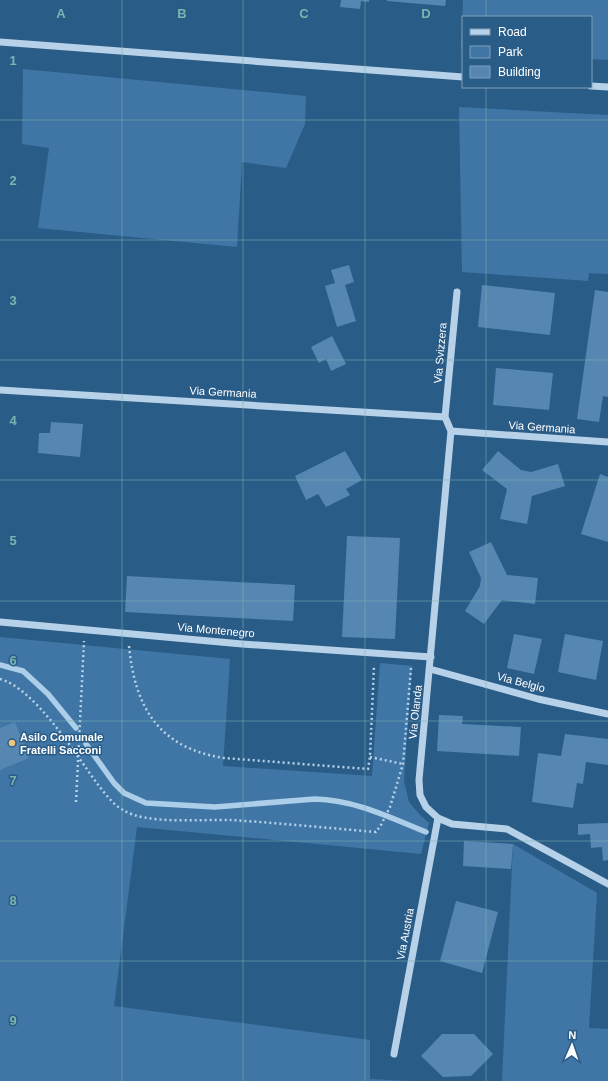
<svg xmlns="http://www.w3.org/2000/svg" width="608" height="1081" font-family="Helvetica,sans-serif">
<rect width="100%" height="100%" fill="#2a5c88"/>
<path fill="#3f76a5" d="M 463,0 L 608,0 L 608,60 L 591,59 L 591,17 L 463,17 L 463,49 L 461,49 Z
M 23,69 L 306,96 L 305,124 L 286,168 L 242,162 L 237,247 L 38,228 L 49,148 L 22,144 Z
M 459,107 L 608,115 L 608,274 L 589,273 L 588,281 L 462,272 Z
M 0,637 L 230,659 L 223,766 L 372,776 L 380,663 L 412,666 L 404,781 L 409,802 L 420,815 L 429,823 L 421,854 L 137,827 L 114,1006 L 370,1040 L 370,1079 L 411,1081 L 0,1081 Z
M 513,844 L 597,893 L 589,1028 L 608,1029 L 608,1081 L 502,1081 Z"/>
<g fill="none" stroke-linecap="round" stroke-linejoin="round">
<path stroke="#accee8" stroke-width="5.5" d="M 0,665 L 23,671 L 48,694 L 76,728
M 86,744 L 114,783 L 124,793 L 146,803 L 215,807 L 315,799 C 355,800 389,817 426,832"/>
</g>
<path fill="#5687b2" d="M 341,0 L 369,0 L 369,2 L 361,1 L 360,9 L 340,7 Z
M 387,0 L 446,0 L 445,6 L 387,1 Z
M 349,265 L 354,282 L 345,285 L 356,321 L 337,327 L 325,286 L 335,283 L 331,270 Z
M 482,285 L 555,293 L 550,335 L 478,327 Z
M 595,290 L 608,292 L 608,397 L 603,396 L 599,422 L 577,419 Z
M 332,336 L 346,364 L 331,371 L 326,359 L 319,363 L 311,347 Z
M 496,368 L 553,373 L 549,410 L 493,405 Z
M 51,422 L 83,424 L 80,457 L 38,453 L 39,433 L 50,433 Z
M 345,451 L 362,480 L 346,489 L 350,495 L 326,507 L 318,494 L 306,500 L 295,476 Z
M 498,451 L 521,470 L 531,472 L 558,464 L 565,486 L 532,496 L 527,524 L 500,519 L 507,489 L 482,470 Z
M 600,474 L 608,477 L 608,542 L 581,534 Z
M 347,536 L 400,538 L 395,639 L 342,637 Z
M 491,542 L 507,575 L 538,578 L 535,604 L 502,600 L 484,624 L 465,611 L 480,586 L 481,578 L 469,552 Z
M 127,576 L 295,585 L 293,621 L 125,612 Z
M 514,634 L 542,639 L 534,674 L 507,668 Z
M 565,634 L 603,641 L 596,680 L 558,672 Z
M 439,715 L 463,716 L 462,724 L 521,727 L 519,756 L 437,751 Z
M 15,722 L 29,758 L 0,770 L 0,728 Z
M 565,734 L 608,739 L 608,765 L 586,762 L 583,784 L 577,783 L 573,808 L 532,802 L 538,753 L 561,756 Z
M 608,823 L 608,860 L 603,861 L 602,847 L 591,848 L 590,834 L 578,835 L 578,824 Z
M 464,841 L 513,844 L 511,869 L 463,866 Z
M 456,901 L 498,912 L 482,973 L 440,961 Z
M 442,1034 L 474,1034 L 493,1054 L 471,1076 L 443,1077 L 421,1056 Z"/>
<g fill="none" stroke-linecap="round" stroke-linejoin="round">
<path stroke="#b7d2e8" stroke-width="2.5" stroke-dasharray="2 3" stroke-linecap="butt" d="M 129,646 C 135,708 159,748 224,758 L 368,769 L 370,757 L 374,665
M 0,679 C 34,688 75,753 96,782 C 104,792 112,804 123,810 C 147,825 201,819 231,820 C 279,823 328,828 376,832 L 381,825 L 390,807 L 403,764 L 411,668
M 370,757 L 403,764
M 76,802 L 84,641"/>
<path stroke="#b7d2e8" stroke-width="7" d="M 0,42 L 463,77
M 591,86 L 608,87
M 457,292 L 445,417 L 451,431 L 419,780 L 420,795 L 426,807 L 438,818 L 452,824 L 507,829 L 608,884
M 0,390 L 445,417
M 451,431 L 608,442
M 0,622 L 242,644 L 431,657
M 430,669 L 538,699 L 608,714
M 394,1054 L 438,818"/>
</g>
<path fill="none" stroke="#7bb4af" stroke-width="1" stroke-opacity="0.55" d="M 122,0 L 122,1081M 243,0 L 243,1081M 365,0 L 365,1081M 486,0 L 486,17M 486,87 L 486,1081M 0,120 L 608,120M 0,240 L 608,240M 0,360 L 608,360M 0,480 L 608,480M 0,601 L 608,601M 0,721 L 608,721M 0,841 L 608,841M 0,961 L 608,961"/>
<circle fill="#efc47e" stroke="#2a5c88" stroke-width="1.5" cx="12" cy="743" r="4"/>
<g text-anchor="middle" stroke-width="3" stroke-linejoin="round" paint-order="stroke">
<g font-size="11" fill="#fff" stroke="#2a5c88">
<text transform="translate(440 353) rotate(-85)" y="4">Via Svizzera</text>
<text transform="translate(223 392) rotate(3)" y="4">Via Germania</text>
<text transform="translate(542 427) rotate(4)" y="4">Via Germania</text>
<text transform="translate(216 630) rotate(5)" y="4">Via Montenegro</text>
<text transform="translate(521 682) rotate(15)" y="4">Via Belgio</text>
<text transform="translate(415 712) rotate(-84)" y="4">Via Olanda</text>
<text transform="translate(405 934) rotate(-79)" y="4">Via Austria</text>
</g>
<g font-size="11" font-weight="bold" fill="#fff" stroke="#2a5c88" text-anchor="start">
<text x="20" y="741">Asilo Comunale<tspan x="20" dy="13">Fratelli Sacconi</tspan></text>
</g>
</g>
<g font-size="13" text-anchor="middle" font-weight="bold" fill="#7bb4af" stroke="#2a5c88" stroke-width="3" stroke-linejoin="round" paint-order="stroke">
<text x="61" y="18">A</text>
<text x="182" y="18">B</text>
<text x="304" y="18">C</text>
<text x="426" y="18">D</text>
<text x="13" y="65">1</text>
<text x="13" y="185">2</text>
<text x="13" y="305">3</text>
<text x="13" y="425">4</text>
<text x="13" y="545">5</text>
<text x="13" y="665">6</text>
<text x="13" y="785">7</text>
<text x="13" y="905">8</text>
<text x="13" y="1025">9</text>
</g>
<rect x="462" y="16" width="130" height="72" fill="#2a5c88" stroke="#7f9db8"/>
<rect x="470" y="29" width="20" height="6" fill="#b7d2e8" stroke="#7f9db8"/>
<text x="498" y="36" font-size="12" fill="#ffffff">Road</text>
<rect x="470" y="46" width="20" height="12" fill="#3f76a5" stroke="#7f9db8"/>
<text x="498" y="56" font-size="12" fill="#ffffff">Park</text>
<rect x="470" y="66" width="20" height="12" fill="#5687b2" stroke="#7f9db8"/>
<text x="498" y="76" font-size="12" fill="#ffffff">Building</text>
<g transform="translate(572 1045) rotate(2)" stroke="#2a5c88" stroke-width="3" paint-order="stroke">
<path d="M0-3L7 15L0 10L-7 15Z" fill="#ffffff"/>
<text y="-6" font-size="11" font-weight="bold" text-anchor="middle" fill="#ffffff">N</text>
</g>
</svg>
